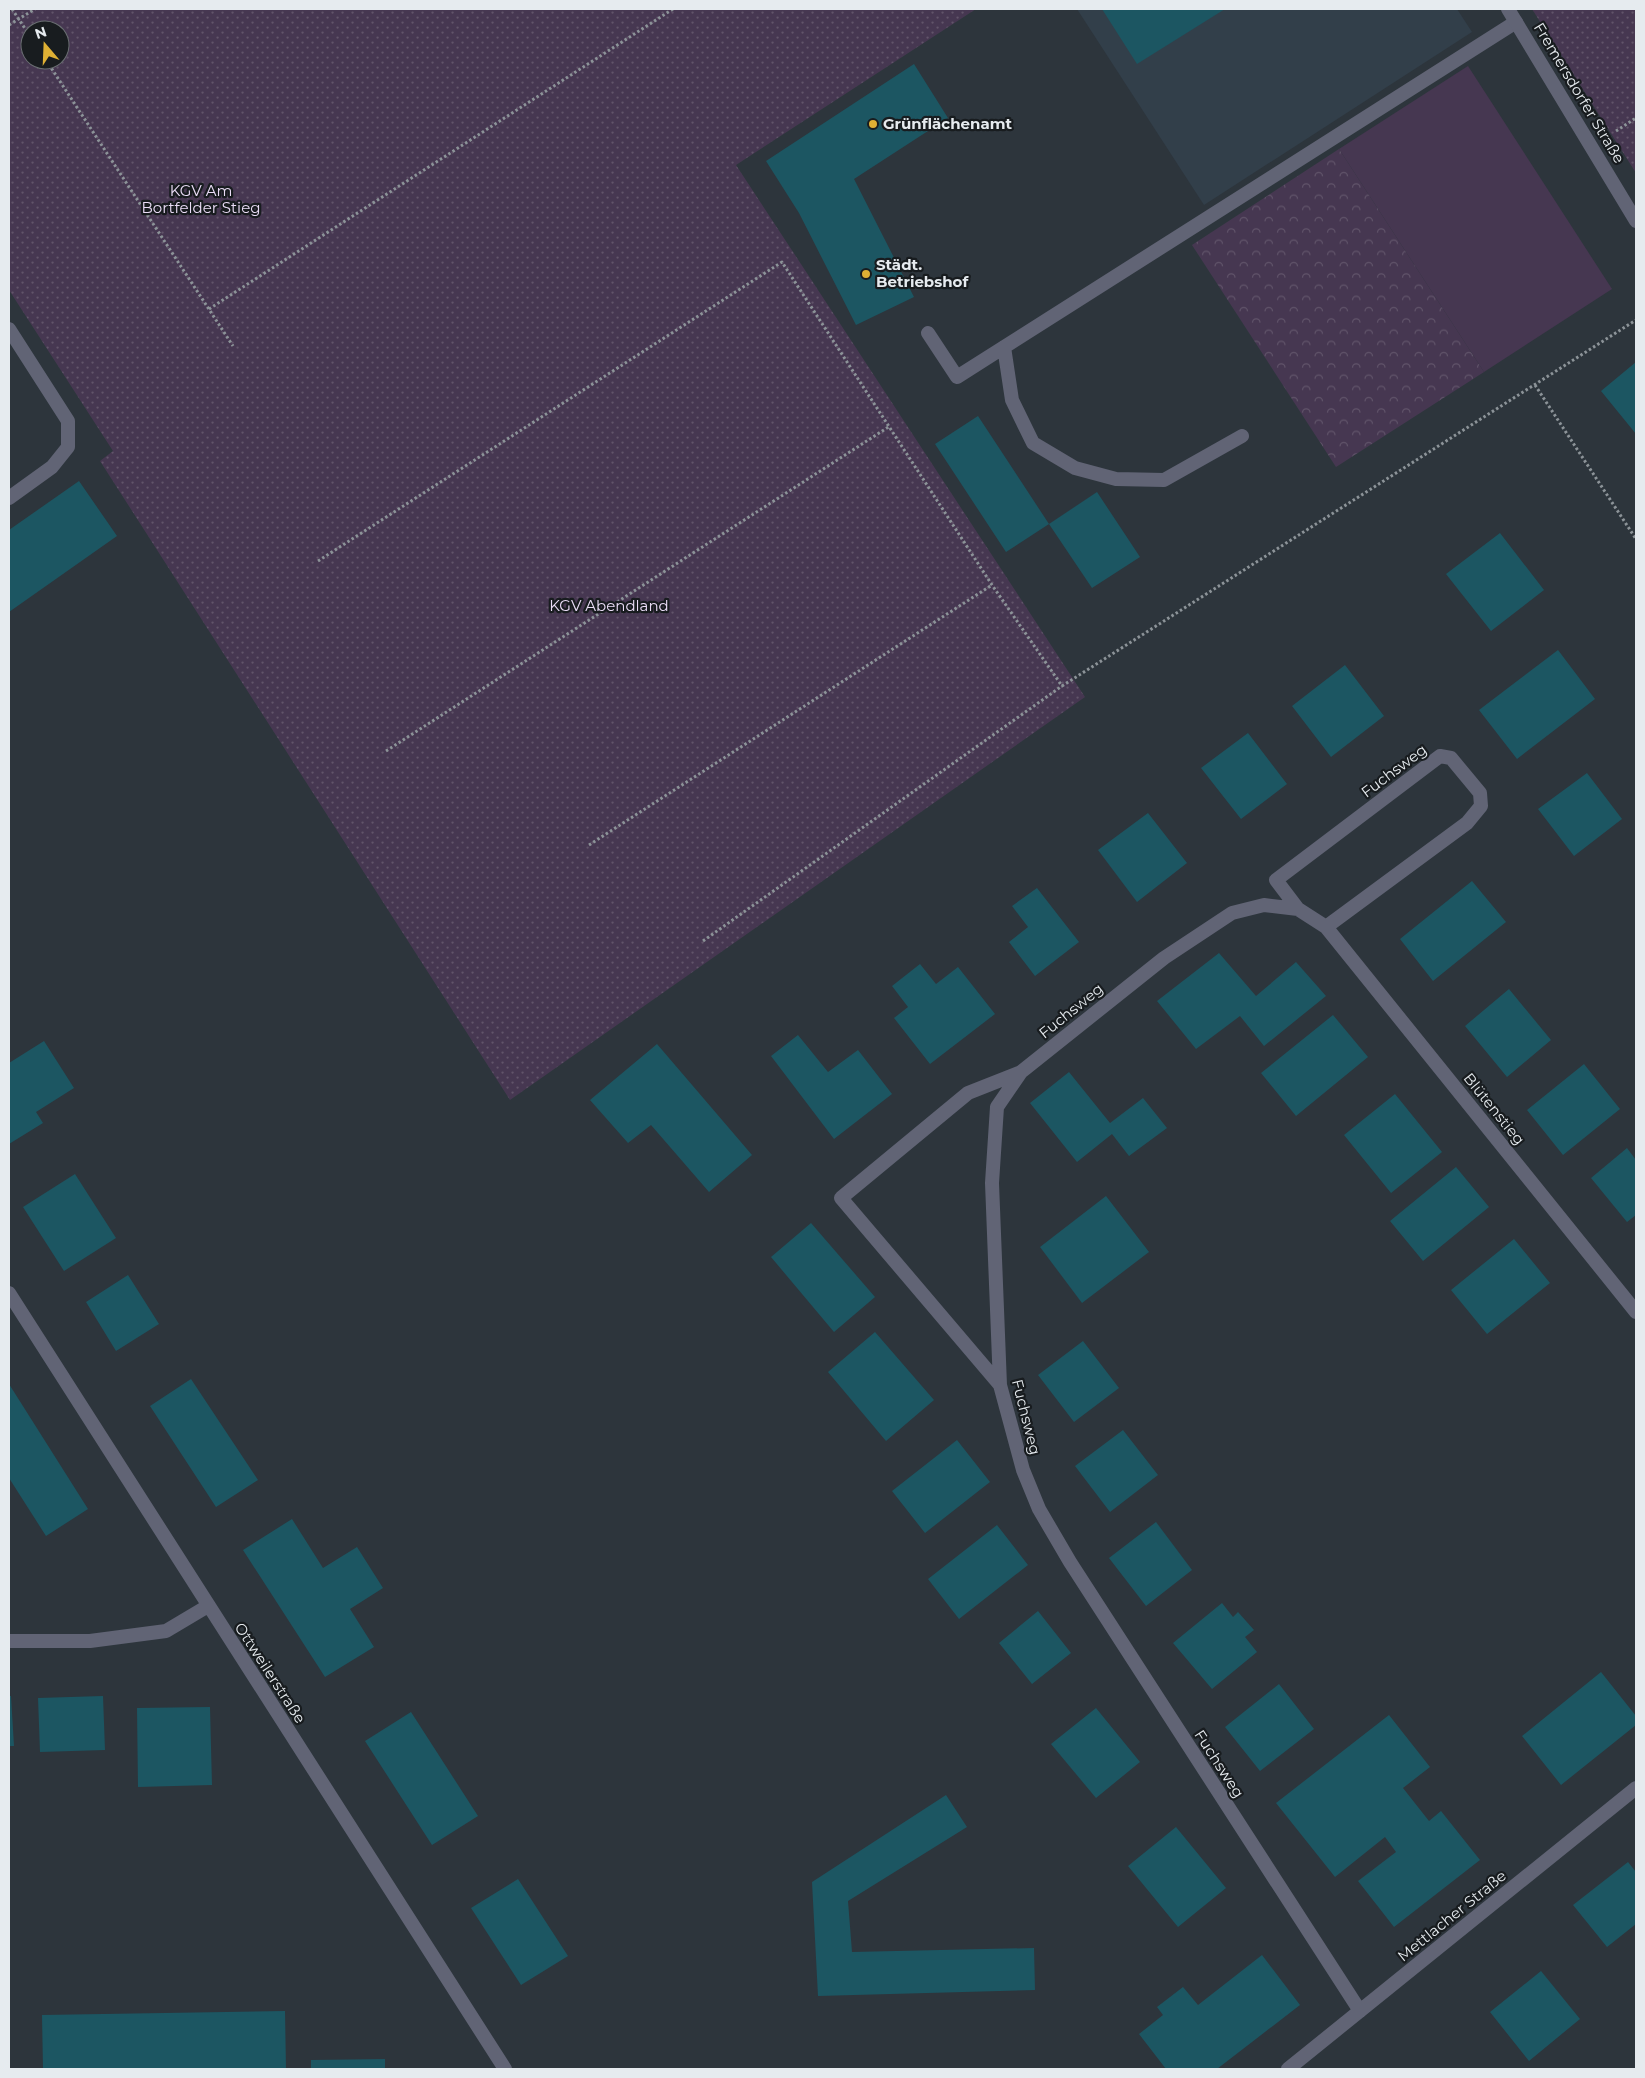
<svg xmlns="http://www.w3.org/2000/svg" width="1645" height="2078" font-family="Montserrat,sans-serif">
<defs>
<pattern id="park-crowns" width="20" height="18" patternUnits="userSpaceOnUse" patternTransform="scale(1.25)"><rect width="20" height="18" fill="#463751"/><path d="M2 6a3 3 0 1 1 6 0M12 15a3 3 0 1 1 6 0" fill="none" stroke="#61546a"/></pattern>
<pattern id="garden-dots" width="8" height="8" patternUnits="userSpaceOnUse" patternTransform="scale(1.25)"><rect width="8" height="8" fill="#463751"/><path d="M2 2h.1M6 6h.1" fill="none" stroke="#61546a" stroke-width="1.8" stroke-linecap="round"/></pattern>
</defs>
<rect width="100%" height="100%" fill="#2d353c"/>
<path fill="#323f4a" d="M 1077,9 L 1457,9 L 1472,32 L 1204,205 Z"/>
<path fill="#463751" d="M 1468,66 L 1612,289 L 1484,372 L 1339,149 Z"/>
<path fill="url(#park-crowns)" d="M 1339,149 L 1484,372 L 1336,467 L 1192,245 Z"/>
<path fill="url(#garden-dots)" fill-rule="evenodd" d="M 9,9 L 976,9 L 736,165 L 1085,697 L 510,1100 L 100,461 L 113,451 L 9,290 ZM 30,30 L 60,30 L 60,60 L 30,60 Z
M 1532,9 L 1636,9 L 1636,173 Z"/>
<path fill="#1c5662" d="M 1102,9 L 1225,9 L 1137,64 Z
M 914,64 L 948,118 L 854,179 L 914,297 L 856,325 L 799,213 L 766,161 Z
M 1636,362 L 1636,434 L 1601,391 Z
M 978,416 L 1049,524 L 1006,552 L 935,444 Z
M 79,481 L 117,536 L 9,612 L 9,530 Z
M 1097,492 L 1140,557 L 1092,588 L 1049,524 Z
M 1500,533 L 1544,590 L 1491,631 L 1446,574 Z
M 1558,650 L 1595,699 L 1517,759 L 1479,710 Z
M 1345,665 L 1384,716 L 1331,757 L 1292,706 Z
M 1248,733 L 1287,784 L 1241,819 L 1201,768 Z
M 1587,773 L 1622,819 L 1574,856 L 1538,809 Z
M 1148,813 L 1187,863 L 1137,902 L 1098,850 Z
M 1472,881 L 1506,922 L 1433,981 L 1400,939 Z
M 1037,888 L 1079,942 L 1035,976 L 1009,942 L 1028,927 L 1012,906 Z
M 1219,953 L 1256,996 L 1296,962 L 1326,996 L 1264,1046 L 1240,1016 L 1196,1049 L 1157,1001 Z
M 920,964 L 936,984 L 958,967 L 995,1014 L 930,1064 L 894,1018 L 908,1007 L 892,986 Z
M 1509,989 L 1551,1040 L 1507,1077 L 1465,1026 Z
M 1333,1015 L 1368,1057 L 1296,1116 L 1261,1073 Z
M 798,1035 L 828,1072 L 858,1050 L 892,1094 L 834,1139 L 771,1056 Z
M 44,1041 L 74,1088 L 36,1112 L 43,1123 L 9,1144 L 9,1063 Z
M 657,1044 L 752,1155 L 709,1192 L 651,1125 L 628,1143 L 590,1100 Z
M 1584,1064 L 1620,1109 L 1563,1155 L 1527,1110 Z
M 1069,1072 L 1110,1123 L 1143,1098 L 1167,1128 L 1129,1156 L 1112,1134 L 1077,1162 L 1030,1103 Z
M 1395,1094 L 1442,1152 L 1391,1193 L 1344,1135 Z
M 1627,1148 L 1636,1160 L 1636,1215 L 1627,1222 L 1591,1178 Z
M 1456,1167 L 1489,1207 L 1423,1261 L 1390,1221 Z
M 75,1174 L 116,1238 L 64,1271 L 23,1207 Z
M 1106,1196 L 1149,1252 L 1082,1303 L 1040,1247 Z
M 811,1223 L 875,1297 L 834,1332 L 771,1257 Z
M 1514,1239 L 1550,1283 L 1487,1334 L 1451,1290 Z
M 128,1275 L 159,1324 L 116,1351 L 86,1302 Z
M 875,1332 L 934,1400 L 886,1441 L 828,1372 Z
M 1083,1341 L 1119,1388 L 1074,1422 L 1038,1375 Z
M 191,1379 L 258,1480 L 216,1507 L 150,1406 Z
M 9,1384 L 88,1509 L 46,1536 L 9,1478 Z
M 1123,1430 L 1158,1475 L 1110,1512 L 1075,1466 Z
M 957,1440 L 990,1482 L 925,1533 L 892,1491 Z
M 292,1519 L 323,1568 L 357,1547 L 383,1588 L 350,1609 L 374,1647 L 325,1677 L 243,1550 Z
M 1156,1522 L 1192,1570 L 1146,1606 L 1109,1558 Z
M 997,1525 L 1028,1565 L 959,1619 L 928,1579 Z
M 1222,1603 L 1233,1617 L 1238,1612 L 1254,1630 L 1245,1637 L 1257,1652 L 1212,1689 L 1173,1643 Z
M 1038,1611 L 1071,1653 L 1032,1684 L 999,1643 Z
M 1601,1672 L 1636,1716 L 1636,1725 L 1561,1785 L 1522,1736 Z
M 1279,1684 L 1314,1729 L 1260,1771 L 1225,1727 Z
M 9,1696 L 11,1696 L 14,1746 L 9,1746 Z
M 103,1696 L 105,1750 L 40,1752 L 38,1698 Z
M 210,1707 L 212,1785 L 138,1787 L 137,1708 Z
M 1096,1708 L 1140,1762 L 1096,1798 L 1051,1744 Z
M 411,1712 L 478,1816 L 432,1845 L 365,1741 Z
M 1389,1715 L 1430,1767 L 1403,1788 L 1429,1821 L 1441,1811 L 1480,1860 L 1394,1927 L 1358,1881 L 1396,1852 L 1385,1837 L 1335,1877 L 1276,1803 Z
M 946,1795 L 967,1827 L 848,1901 L 852,1952 L 1034,1948 L 1035,1990 L 818,1996 L 812,1882 Z
M 1176,1827 L 1226,1888 L 1178,1927 L 1128,1866 Z
M 1628,1862 L 1636,1872 L 1636,1924 L 1607,1947 L 1573,1905 Z
M 518,1879 L 568,1956 L 521,1985 L 471,1908 Z
M 1262,1955 L 1300,2005 L 1217,2069 L 1166,2069 L 1139,2034 L 1163,2015 L 1157,2007 L 1183,1987 L 1198,2005 Z
M 1541,1971 L 1580,2019 L 1529,2061 L 1490,2012 Z
M 285,2011 L 286,2069 L 43,2069 L 42,2015 Z
M 385,2059 L 385,2069 L 311,2069 L 311,2060 Z"/>
<g fill="none" stroke-linecap="round" stroke-linejoin="round">
<path stroke="#8c9398" stroke-width="3" stroke-dasharray="2.5 2.5" stroke-linecap="butt" d="M 12,9 L 30,36
M 9,25 L 35,9
M 46,60 L 233,346
M 1616,131 L 1636,118
M 209,309 L 673,9
M 1535,385 L 1636,539
M 318,561 L 782,262 L 992,585 L 1062,686 L 1636,320
M 386,751 L 890,426
M 589,845 L 992,585
M 703,941 L 1062,686"/>
<path stroke="#616475" stroke-width="14" d="M 928,333 L 957,377 L 1516,22
M 1004,347 L 1012,400 L 1033,443 L 1075,468 L 1116,479 L 1164,480 L 1242,436"/>
<path stroke="#616475" stroke-width="14" d="M 1508,9 L 1636,221
M 9,329 L 68,421 L 68,447 L 52,467 L 9,498
M 1298,909 L 1276,880 L 1440,756 L 1451,758 L 1480,793 L 1481,806 L 1467,823 L 1326,927
M 9,1293 L 505,2069
M 1000,1385 L 841,1198 L 968,1093 L 1021,1072
M 9,1641 L 90,1641 L 166,1631 L 208,1606
M 1360,2011 L 1070,1562 L 1039,1509 L 1023,1470 L 1000,1385 L 992,1183 L 997,1107 L 1021,1072 L 1164,958 L 1232,913 L 1264,905 L 1298,909 L 1326,927 L 1636,1312
M 1288,2069 L 1636,1788"/>
</g>
<g fill="#dfb034" stroke="#181c1f" stroke-width="2">
<circle cx="873" cy="124" r="5"/>
<circle cx="866" cy="274" r="5"/>
</g>
<g text-anchor="middle" stroke-width="4.5" stroke-linejoin="round" paint-order="stroke">
<g font-size="15" fill="#e6ebef" stroke="#181c1f">
<text transform="translate(1579 93) rotate(59)" y="5">Fremersdorfer Straße</text>
<text transform="translate(1394 771) rotate(-37)" y="5">Fuchsweg</text>
<text transform="translate(1071 1011) rotate(-39)" y="5">Fuchsweg</text>
<text transform="translate(1494 1109) rotate(51)" y="5">Blütenstieg</text>
<text transform="translate(1026 1417) rotate(76)" y="5">Fuchsweg</text>
<text transform="translate(270 1673) rotate(57)" y="5">Ottweilerstraße</text>
<text transform="translate(1219 1764) rotate(57)" y="5">Fuchsweg</text>
<text transform="translate(1452 1916) rotate(-39)" y="5">Mettlacher Straße</text>
</g>
<g font-size="15" font-weight="bold" fill="#e6ebef" stroke="#181c1f" text-anchor="start">
<text x="883" y="129">Grünflächenamt</text>
<text x="876" y="270">Städt.<tspan x="876" dy="17">Betriebshof</tspan></text>
</g>
<g font-size="15" fill="#ebddf7" stroke="#181c1f">
<text x="201" y="196">KGV Am<tspan x="201" dy="17">Bortfelder Stieg</tspan></text>
<text x="609" y="611">KGV Abendland</text>
</g>
</g>
<rect width="1645" height="2078" fill="none" stroke="#e6ebef" stroke-width="20"/>
<g transform="translate(45 45) rotate(341)"><circle r="24" fill="#181c1f" stroke="#6a6f72"/>
<path d="M0-4L9 19L0 12L-9 19Z" fill="#dfb034"/>
<text y="-8" font-size="14" font-weight="bold" text-anchor="middle" fill="#e6ebef">N</text>
</g>
</svg>
